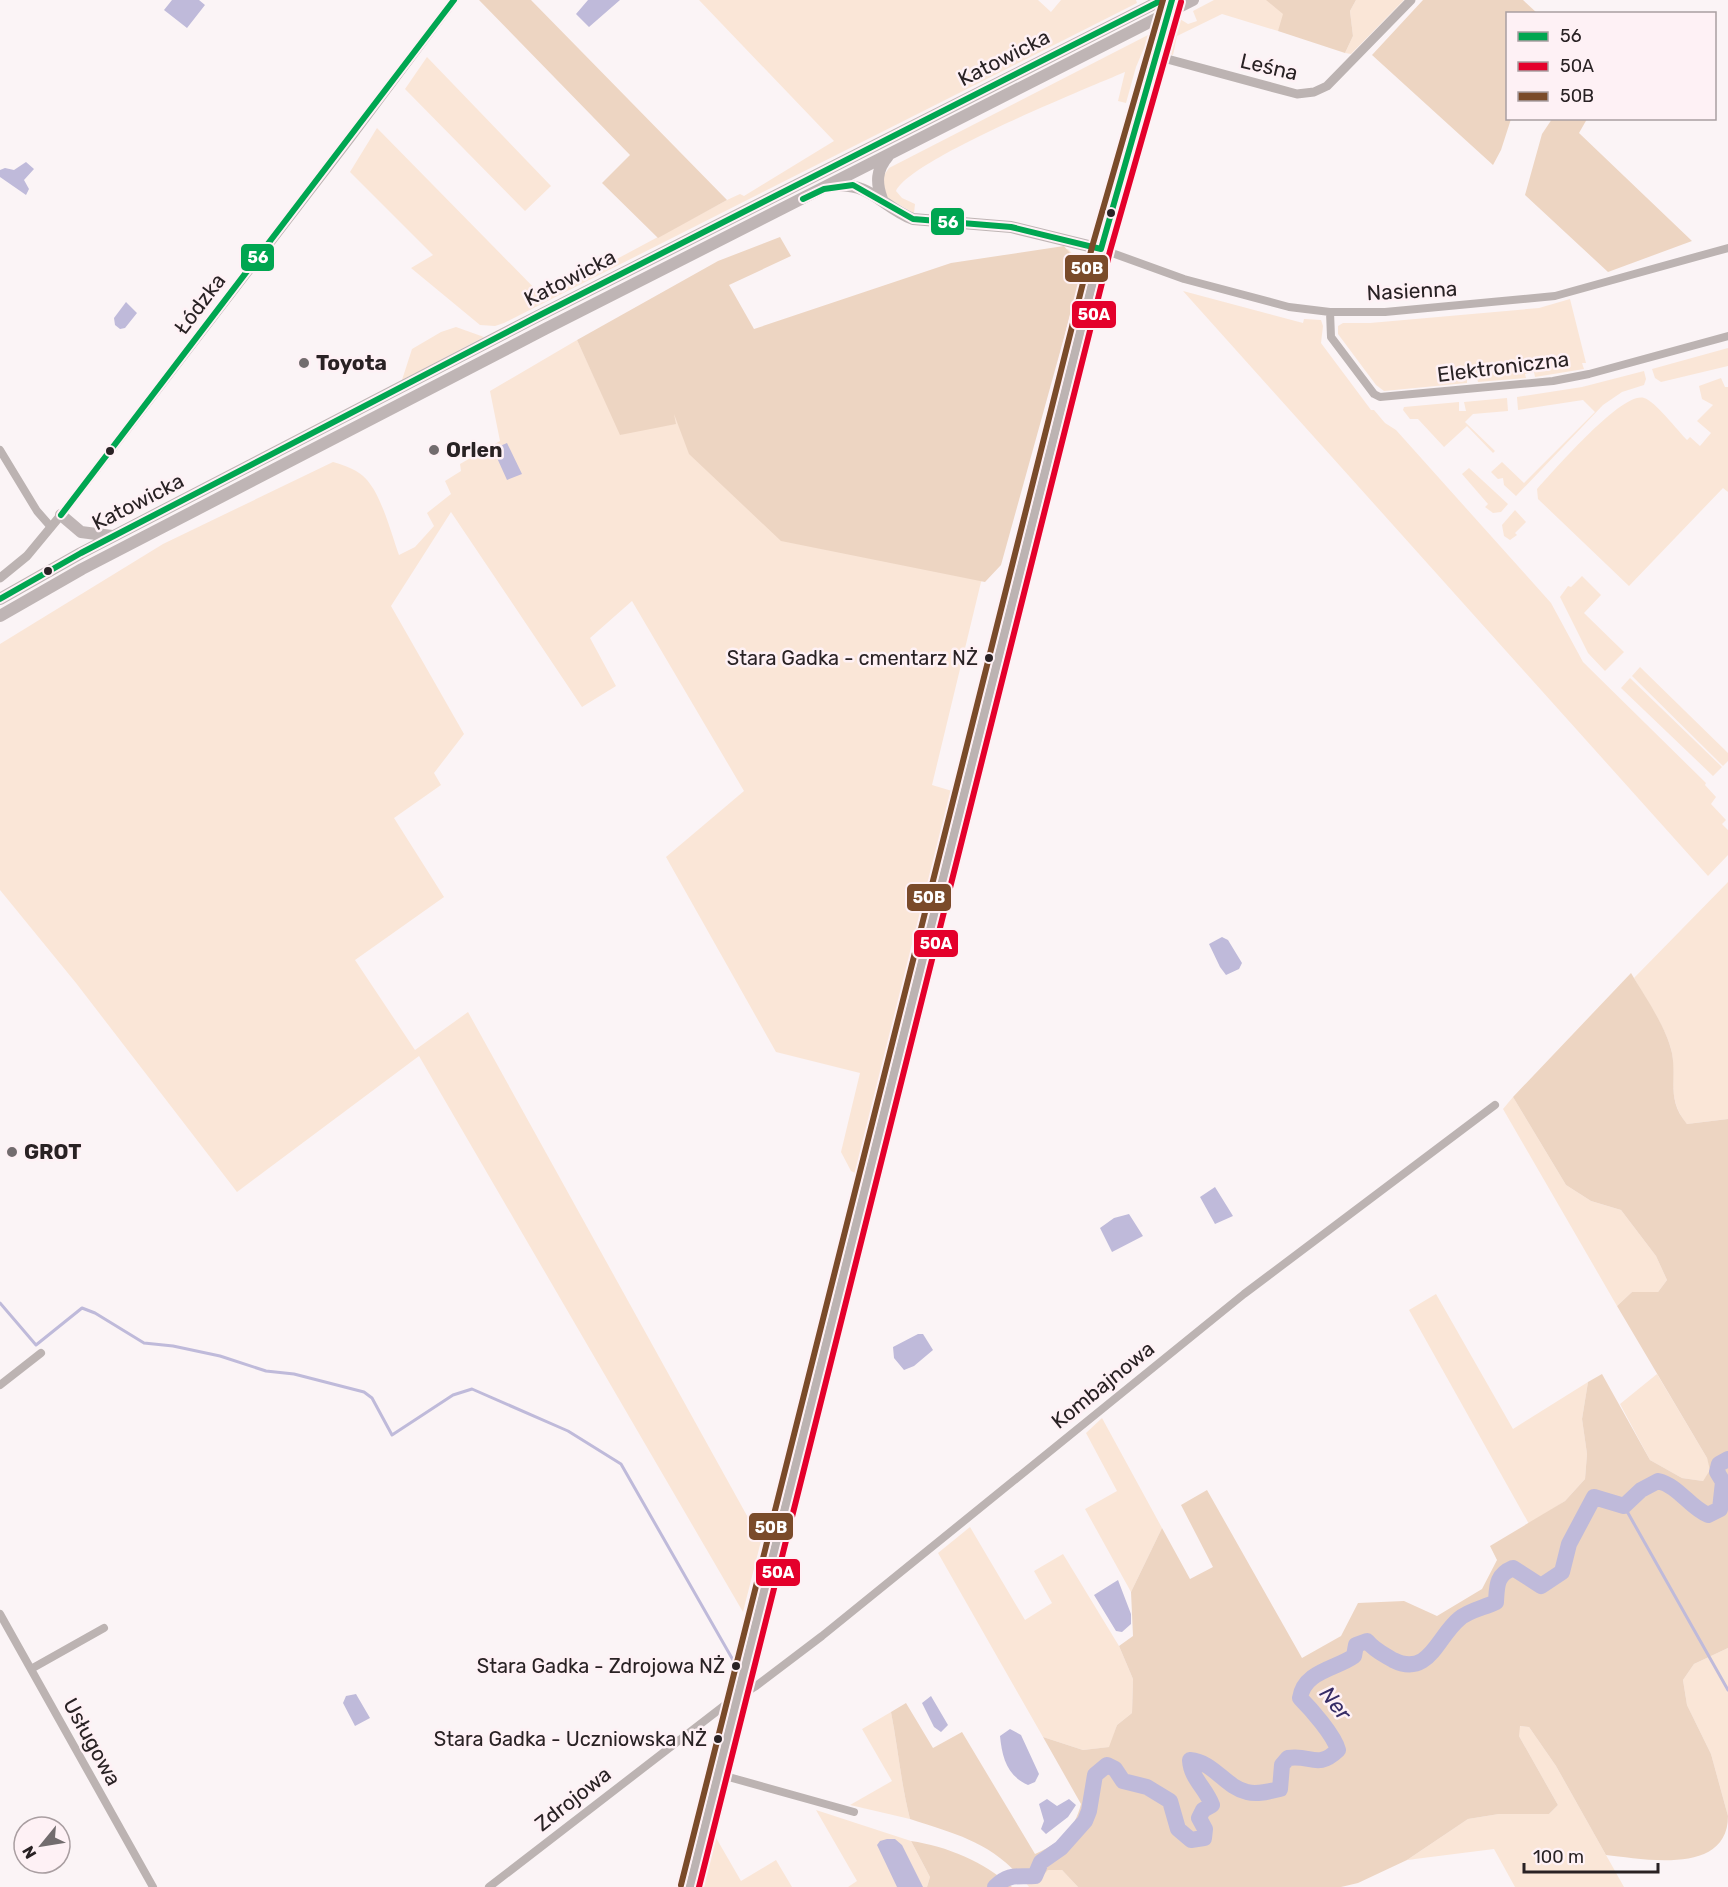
<svg xmlns="http://www.w3.org/2000/svg" width="1728" height="1887" font-family="Rubik,sans-serif">
<rect width="100%" height="100%" fill="#fbf4f6"/>
<path fill="#fae6d7" d="M 699,0 L 1038,0 L 1051,12 L 1061,0 L 1136,0 L 1137,3 L 504,323 L 495,326 L 480,325 L 411,268 L 433,255 L 350,172 L 377,128 L 544,298 L 727,200 L 740,194 L 744,196 L 834,141 Z
M 1214,0 L 1296,0 L 1278,31 L 1222,14 L 1177,36 L 1173,55 L 1166,53 L 1174,22 L 1180,19 L 1188,24 L 1197,21 L 1193,11 Z
M 1356,0 L 1404,0 L 1351,54 L 1345,53 L 1353,36 L 1350,11 Z
M 1150,34 L 1136,67 L 1126,103 L 1118,101 L 1125,72 C 1085,89 911,159 896,191 L 902,198 L 915,204 L 914,213 L 887,198 L 882,178 L 889,168 Z
M 427,57 L 551,186 L 525,211 L 405,89 Z
M 1068,249 L 1081,263 L 999,562 L 981,582 L 932,785 L 952,791 L 953,794 L 855,1173 L 851,1171 L 841,1152 L 860,1073 L 776,1052 L 666,857 L 744,791 L 632,601 L 590,638 L 616,686 L 582,707 L 451,512 L 391,606 L 464,734 L 434,773 L 441,785 L 394,818 L 444,897 L 355,960 L 415,1050 L 468,1012 L 761,1541 L 743,1612 L 419,1056 L 237,1192 L 76,983 L 9,901 L 0,890 L 0,644 L 163,544 L 333,462 C 344,465 359,470 367,480 C 382,497 391,533 399,555 L 415,547 L 434,526 L 427,513 L 451,494 L 445,481 L 461,471 L 460,464 L 500,441 L 490,391 L 577,340 L 621,435 L 659,364 L 967,263 Z
M 1183,291 L 1303,323 L 1304,319 L 1321,320 L 1323,326 L 1321,343 L 1371,410 L 1374,410 L 1385,423 L 1396,430 L 1551,603 L 1583,662 L 1706,783 L 1705,785 L 1716,797 L 1711,804 L 1726,820 L 1722,824 L 1728,830 L 1728,855 L 1708,876 Z
M 1570,299 L 1586,363 L 1582,363 L 1584,369 L 1535,377 L 1534,372 L 1525,374 L 1526,378 L 1478,382 L 1477,378 L 1467,379 L 1467,383 L 1384,391 L 1376,385 L 1338,334 L 1338,326 L 1343,323 L 1370,323 L 1539,308 Z
M 456,327 L 484,337 L 402,380 L 412,349 L 441,332 Z
M 1728,348 L 1728,366 L 1661,382 L 1655,378 L 1652,369 Z
M 1644,371 L 1646,379 L 1644,385 L 1622,392 L 1603,405 L 1516,496 L 1504,485 L 1503,478 L 1498,479 L 1491,472 L 1502,462 L 1524,483 L 1595,412 L 1583,400 L 1518,410 L 1517,397 L 1582,387 Z
M 1721,378 L 1725,387 L 1728,387 L 1728,492 L 1723,488 L 1629,586 L 1538,499 L 1537,489 C 1554,471 1622,391 1644,398 C 1655,401 1678,431 1687,440 L 1690,437 L 1700,446 L 1711,433 L 1697,421 L 1713,405 L 1702,399 L 1699,386 Z
M 1507,398 L 1508,411 L 1473,414 L 1465,422 L 1495,451 L 1493,453 L 1467,426 L 1444,447 L 1418,419 L 1410,419 L 1403,410 L 1404,407 L 1459,402 L 1459,411 L 1466,411 L 1464,402 Z
M 1469,468 L 1508,504 L 1501,512 L 1493,513 L 1485,507 L 1488,504 L 1462,474 Z
M 1515,510 L 1526,522 L 1515,533 L 1517,535 L 1510,540 L 1504,536 L 1502,525 Z
M 1582,576 L 1601,595 L 1584,613 L 1624,652 L 1605,671 L 1588,653 L 1560,597 L 1568,586 L 1571,587 Z
M 1640,667 L 1728,753 L 1728,761 L 1723,766 L 1632,676 Z
M 1630,678 L 1722,767 L 1713,776 L 1621,688 Z
M 1728,882 L 1728,1119 L 1687,1124 C 1667,1099 1676,1082 1672,1053 C 1667,1029 1646,999 1634,978 Z
M 1513,1097 L 1566,1185 L 1591,1201 L 1621,1210 L 1656,1256 L 1667,1280 L 1658,1292 L 1632,1292 L 1617,1306 L 1503,1109 Z
M 1436,1294 L 1513,1429 L 1588,1382 L 1582,1419 L 1587,1454 L 1585,1479 L 1565,1501 L 1529,1524 L 1409,1310 Z
M 1657,1374 L 1707,1458 L 1711,1470 L 1703,1481 L 1682,1478 L 1650,1460 L 1620,1404 Z
M 1102,1418 L 1162,1528 L 1131,1592 L 1085,1509 L 1117,1491 L 1086,1433 Z
M 970,1527 L 1025,1620 L 1052,1603 L 1034,1571 L 1063,1554 L 1119,1646 L 1133,1679 L 1132,1713 L 1117,1725 L 1110,1747 L 1083,1750 L 1043,1737 L 938,1553 Z
M 1728,1648 L 1728,1816 L 1711,1754 L 1687,1705 L 1683,1680 L 1694,1664 Z
M 891,1712 C 898,1748 901,1784 910,1819 L 850,1805 L 892,1781 L 862,1729 Z
M 1519,1726 L 1529,1727 L 1556,1766 L 1624,1887 L 1515,1887 L 1494,1849 L 1407,1860 L 1468,1819 L 1499,1814 L 1549,1814 L 1558,1805 L 1519,1736 Z
M 816,1810 L 911,1841 L 930,1877 L 927,1887 L 848,1887 L 857,1881 Z
M 715,1836 L 741,1881 L 776,1860 L 792,1887 L 700,1887 Z
M 1048,1870 L 1062,1870 L 1078,1887 L 1029,1887 L 1026,1883 L 1040,1879 Z"/>
<path fill="#edd5c2" d="M 479,0 L 531,0 L 727,200 L 658,238 L 602,183 L 630,155 Z
M 1266,0 L 1356,0 L 1350,11 L 1353,36 L 1345,53 L 1278,31 L 1283,14 Z
M 1423,0 L 1523,0 L 1537,13 L 1508,14 L 1508,118 L 1511,119 L 1501,150 L 1493,165 L 1372,55 Z
M 1552,119 L 1587,119 L 1579,133 L 1692,241 L 1608,272 L 1525,195 L 1542,134 Z
M 780,237 L 791,256 L 729,285 L 754,329 L 951,263 L 1064,246 L 1083,269 L 1001,565 L 985,582 L 781,541 L 689,454 L 674,414 L 676,424 L 620,435 L 577,340 L 718,261 Z
M 1631,973 C 1644,995 1666,1026 1672,1053 C 1677,1081 1666,1099 1687,1124 L 1728,1119 L 1728,1648 L 1694,1664 L 1683,1680 L 1687,1705 L 1711,1754 L 1728,1816 C 1728,1876 1643,1859 1606,1855 L 1556,1766 L 1529,1727 L 1520,1726 L 1519,1736 L 1558,1805 L 1549,1814 L 1499,1814 L 1468,1819 L 1407,1860 L 1358,1883 L 1341,1887 L 1078,1887 L 1062,1870 L 1048,1870 L 1040,1879 L 1026,1883 C 991,1842 959,1835 910,1819 C 901,1784 898,1748 891,1712 L 906,1703 L 933,1748 L 962,1732 L 1035,1854 C 1060,1843 1074,1831 1081,1804 L 1043,1737 L 1083,1750 L 1109,1747 L 1117,1725 L 1132,1713 L 1133,1679 L 1119,1646 L 1133,1636 L 1131,1592 L 1162,1528 L 1190,1579 L 1213,1567 L 1181,1505 L 1207,1490 L 1302,1658 L 1341,1636 L 1358,1603 L 1404,1601 L 1437,1616 L 1482,1589 L 1497,1560 L 1490,1546 L 1565,1501 L 1585,1479 L 1587,1454 L 1582,1419 L 1588,1382 L 1602,1374 L 1650,1460 L 1682,1478 L 1703,1481 L 1710,1470 L 1707,1458 L 1617,1306 L 1632,1292 L 1658,1292 L 1667,1280 L 1656,1256 L 1621,1210 L 1591,1201 L 1566,1185 L 1513,1097 Z
M 911,1841 C 946,1846 985,1862 1012,1887 L 927,1887 L 930,1877 Z"/>
<path fill="#bfbada" d="M 172,0 L 199,0 L 205,5 L 187,28 L 164,10 Z
M 588,0 L 620,0 L 589,27 L 576,14 Z
M 26,162 L 34,169 L 24,180 L 29,189 L 26,195 L 0,177 L 0,170 L 5,168 L 14,170 Z
M 126,302 L 137,313 L 125,328 L 120,329 L 115,325 L 114,318 Z
M 507,443 L 522,474 L 507,480 L 493,449 Z
M 1222,937 L 1228,940 L 1242,963 L 1239,969 L 1226,975 L 1220,967 L 1209,944 Z
M 1215,1187 L 1233,1216 L 1215,1224 L 1200,1197 Z
M 1129,1214 L 1143,1236 L 1112,1252 L 1100,1228 L 1114,1218 Z
M 918,1334 L 923,1334 L 933,1350 L 914,1366 L 904,1370 L 894,1358 L 893,1347 Z
M 1118,1580 L 1131,1614 L 1131,1624 L 1122,1632 L 1116,1631 L 1094,1595 Z
M 356,1694 L 370,1718 L 355,1726 L 343,1703 L 346,1696 Z
M 931,1696 L 948,1725 L 941,1732 L 934,1727 L 922,1703 Z
M 1010,1729 L 1021,1735 L 1039,1774 L 1035,1782 L 1028,1785 C 1007,1776 1002,1757 1000,1736 Z
M 1047,1799 L 1057,1806 L 1069,1799 L 1076,1805 L 1068,1817 L 1046,1834 L 1041,1829 L 1044,1821 L 1039,1804 Z
M 887,1839 L 895,1839 L 902,1845 L 923,1887 L 897,1887 L 877,1845 L 880,1841 Z"/>
<g fill="none" stroke-linecap="round" stroke-linejoin="round">
<path stroke="#bfbada" stroke-width="3" d="M 0,1303 L 36,1345 L 82,1308 L 95,1313 L 144,1343 L 173,1346 L 220,1356 L 266,1371 L 294,1374 L 364,1392 L 372,1398 L 392,1435 L 453,1395 L 472,1389 L 568,1431 L 621,1464 L 733,1660
M 1624,1506 L 1728,1690"/>
<path stroke="#bfbada" stroke-width="16" d="M 995,1887 C 1009,1873 1017,1877 1035,1876 L 1041,1862 L 1061,1848 L 1085,1821 L 1089,1811 L 1095,1775 L 1107,1765 L 1115,1769 L 1123,1781 L 1147,1787 L 1170,1801 L 1178,1829 L 1191,1840 L 1204,1838 L 1205,1829 L 1199,1818 L 1203,1810 L 1212,1805 C 1206,1788 1191,1779 1190,1760 C 1214,1762 1225,1787 1247,1792 C 1258,1795 1270,1791 1280,1789 L 1282,1765 L 1288,1758 C 1311,1754 1317,1770 1338,1750 C 1334,1735 1311,1709 1300,1698 C 1304,1671 1336,1669 1354,1656 L 1356,1645 L 1367,1641 C 1374,1650 1383,1654 1393,1660 C 1429,1678 1437,1637 1459,1619 C 1469,1610 1484,1608 1496,1602 C 1497,1586 1496,1575 1513,1568 L 1541,1586 L 1562,1572 L 1569,1544 L 1594,1497 L 1624,1506 L 1641,1490 L 1658,1481 C 1679,1486 1689,1507 1708,1515 L 1720,1509 L 1723,1482 L 1717,1472 L 1719,1464 L 1728,1459"/>
<path stroke="#bcb3b2" stroke-width="8" d="M 1101,249 L 1184,279 L 1289,307 L 1330,312 L 1385,312 L 1555,296 L 1728,248
M 1330,312 L 1331,337 L 1374,394 L 1380,397 L 1553,381 L 1589,374 L 1728,336
M 0,450 L 37,511 L 51,527
M 0,1385 L 41,1353
M 0,1614 L 153,1887
M 31,1669 L 104,1628
M 718,1774 L 854,1812
M 489,1887 L 725,1705 L 756,1686 L 822,1636 L 1244,1294 L 1495,1105"/>
<path stroke="#bcb3b2" stroke-width="9" d="M 1156,56 L 1297,94 L 1314,92 L 1327,86 L 1411,0
M 0,578 L 27,556 L 61,515 L 350,139 L 454,0
M 690,1887 L 1101,249 L 1172,0"/>
<path stroke="#bfb5b5" stroke-width="12" d="M 834,186 C 871,182 882,207 913,219 L 1011,227 L 1101,249
M 882,199 C 876,183 876,170 888,156
M 61,515 L 81,532 L 112,536
M 0,599 L 81,553 L 540,315 L 1162,0
M 0,616 L 82,569 L 545,329 L 1193,0"/>
<g stroke="#fef1f5" stroke-width="10">
<path id="bus-1" d="M 803,199 L 824,189 L 853,185 L 913,219 L 1011,227 L 1101,249
M 1101,249 L 1172,0
M 61,515 L 454,0
M 0,599 L 81,553 L 540,315 L 1162,0"/>
</g>
<g stroke="#fef1f5" stroke-width="10">
<path id="bus-2" d="M 699,1887 L 1110,251 L 1181,2"/>
</g>
<g stroke="#fef1f5" stroke-width="10">
<path id="bus-3" d="M 681,1885 L 1092,247 L 1163,0"/>
</g>
<use href="#bus-1" stroke="#00a651" stroke-width="6"/>
<use href="#bus-2" stroke="#e4002b" stroke-width="6"/>
<use href="#bus-3" stroke="#7a4b2a" stroke-width="6"/>
</g>
<g fill="#292224" stroke="#fef1f5" stroke-width="2">
<circle cx="1111" cy="213" r="5"/>
<circle cx="110" cy="451" r="5"/>
<circle cx="48" cy="571" r="5"/>
<circle cx="989" cy="658" r="5"/>
<circle cx="736" cy="1666" r="5"/>
<circle cx="718" cy="1739" r="5"/>
</g>
<g fill="#726c6e" stroke="#fef1f5" stroke-width="2">
<circle cx="304" cy="363" r="6"/>
<circle cx="434" cy="450" r="6"/>
<circle cx="12" cy="1152" r="6"/>
</g>
<g text-anchor="middle" stroke-width="5" stroke-linejoin="round" paint-order="stroke">
<g font-size="20" fill="#292224" stroke="#fef1f5" text-anchor="end">
<text x="978" y="665">Stara Gadka - cmentarz NŻ</text>
<text x="725" y="1673">Stara Gadka - Zdrojowa NŻ</text>
<text x="707" y="1746">Stara Gadka - Uczniowska NŻ</text>
</g>
<g font-size="21" fill="#292224" stroke="#fef1f5">
<text transform="translate(1004 58) rotate(-27)" y="7">Katowicka</text>
<text transform="translate(1269 67) rotate(13)" y="7">Leśna</text>
<text transform="translate(570 278) rotate(-27)" y="7">Katowicka</text>
<text transform="translate(1412 291) rotate(-3)" y="7">Nasienna</text>
<text transform="translate(200 304) rotate(-53)" y="7">Łódzka</text>
<text transform="translate(1503 367) rotate(-7)" y="7">Elektroniczna</text>
<text transform="translate(138 502) rotate(-27)" y="7">Katowicka</text>
<text transform="translate(1103 1385) rotate(-39)" y="7">Kombajnowa</text>
<text transform="translate(92 1742) rotate(61)" y="7">Usługowa</text>
<text transform="translate(573 1799) rotate(-38)" y="7">Zdrojowa</text>
</g>
<g font-size="21" font-weight="bold" fill="#292224" stroke="#fef1f5" text-anchor="start">
<text x="316" y="370">Toyota</text>
<text x="446" y="457">Orlen</text>
<text x="24" y="1159">GROT</text>
</g>
<g font-size="22" font-style="italic" fill="#372d66" stroke="#fef1f5">
<text transform="translate(1336 1703) rotate(52)" y="8">Ner</text>
</g>
</g>
<g stroke="#fef1f5" stroke-width="2">
<rect x="930" y="207" width="35" height="29" rx="6" fill="#00a651"/>
<rect x="240" y="243" width="35" height="29" rx="6" fill="#00a651"/>
<rect x="1064" y="254" width="45" height="29" rx="6" fill="#7a4b2a"/>
<rect x="1071" y="300" width="46" height="29" rx="6" fill="#e4002b"/>
<rect x="906" y="883" width="46" height="29" rx="6" fill="#7a4b2a"/>
<rect x="913" y="929" width="46" height="29" rx="6" fill="#e4002b"/>
<rect x="748" y="1512" width="46" height="29" rx="6" fill="#7a4b2a"/>
<rect x="755" y="1558" width="46" height="29" rx="6" fill="#e4002b"/>
</g>
<g font-size="16" text-anchor="middle" font-weight="bold" fill="#fff">
<text x="948" y="228">56</text>
<text x="258" y="263">56</text>
<text x="1087" y="274">50B</text>
<text x="1094" y="320">50A</text>
<text x="929" y="903">50B</text>
<text x="936" y="949">50A</text>
<text x="771" y="1533">50B</text>
<text x="778" y="1578">50A</text>
</g>
<rect x="1506" y="12" width="210" height="108" fill="#fef1f5" stroke="#a99ea1" stroke-width="1.5"/>
<rect x="1518" y="32" width="30" height="9" fill="#00a651" stroke="#a99ea1" stroke-width="1.5"/>
<text x="1560" y="42" font-size="18" fill="#292224">56</text>
<rect x="1518" y="62" width="30" height="9" fill="#e4002b" stroke="#a99ea1" stroke-width="1.5"/>
<text x="1560" y="72" font-size="18" fill="#292224">50A</text>
<rect x="1518" y="92" width="30" height="9" fill="#7a4b2a" stroke="#a99ea1" stroke-width="1.5"/>
<text x="1560" y="102" font-size="18" fill="#292224">50B</text>
<g transform="translate(42 1845) rotate(240)"><circle r="28" fill="#fef1f5" stroke="#a99ea1" stroke-width="1.5"/>
<path d="M0-4.5L10 22L0 15L-10 22Z" fill="#726c6e"/>
<text y="-9" font-size="16" font-weight="bold" text-anchor="middle" fill="#292224">N</text>
</g>
<path d="M1524 1863v9h134v-9" fill="none" stroke="#292224" stroke-width="3"/>
<text x="1533" y="1863" font-size="18" fill="#292224" stroke="#fef1f5" stroke-width="4.5" paint-order="stroke">100 m</text>
</svg>
